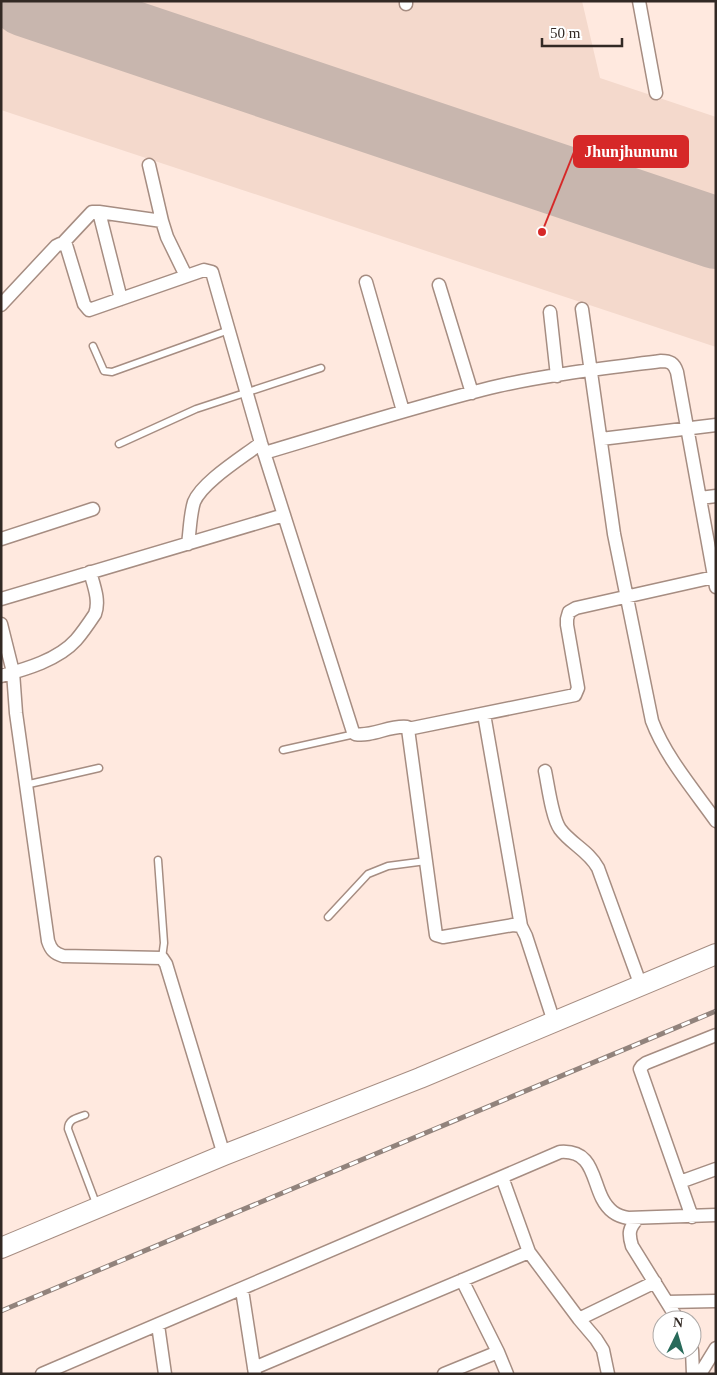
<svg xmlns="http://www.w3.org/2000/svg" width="717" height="1375" font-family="'Times New Roman',serif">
<rect width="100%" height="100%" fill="#ffe9df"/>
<path fill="#f4d9cc" d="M 1,1 L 582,1 L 600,78 L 716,117 L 716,347 L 1,110 Z"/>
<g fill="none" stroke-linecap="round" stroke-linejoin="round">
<path stroke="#c8b6ae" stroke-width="72" d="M 26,1 L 716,233"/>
<g stroke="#a68d82" stroke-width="9">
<path id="lane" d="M 93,346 L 104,371 L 112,372 L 229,330
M 119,444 L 196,409 L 321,368
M 283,750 L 355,734
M 25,785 L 99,768
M 158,860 L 164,943 L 162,958
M 328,917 L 368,874 L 388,866 L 426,861
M 85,1115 C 77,1118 68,1119 68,1129 L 97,1206"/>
</g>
<g stroke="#a68d82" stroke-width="15">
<path id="street" d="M 406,1 L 406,4
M 639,1 L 656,93
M 149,165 L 162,221 L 167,237 L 186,276
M 99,212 L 121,299
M 62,244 L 92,212 L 99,212 L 162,221
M 366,282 L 403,411
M 439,285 L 472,393
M 1,305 L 56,246 L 60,244 L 66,245 L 67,248 L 84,304 L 89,310 L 204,270 L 212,272 L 261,443 L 353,732 L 355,734 C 373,737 389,725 407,727 L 408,729 L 436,935 L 443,937 L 513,925 L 521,926 L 526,936 L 554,1022
M 582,309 L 614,534 L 652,721 C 665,756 694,790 716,821
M 550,312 L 557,376
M 601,439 L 716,425
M 264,453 C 342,430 419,405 498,386 C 551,374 607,368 661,361 C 670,361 674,363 677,372 L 716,587
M 700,498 L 716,496
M 1,539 L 93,509
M 188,544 C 190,530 190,515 194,502 C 202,482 243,457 261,443
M 1,599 L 284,515
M 1,624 L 13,672 L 16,713 L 48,941 C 51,950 54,953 63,956 L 162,958 L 166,964 L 224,1155
M 1,676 C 26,669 58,660 76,640 C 83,632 89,623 95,614 C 100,601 94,586 90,572
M 484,714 L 521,926
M 408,729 L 575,695 L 578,688 L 567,625 L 567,619 L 569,612 L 576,608 L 714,577
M 545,771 C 548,785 552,818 560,829 C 571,844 589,851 598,868 L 641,986
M 502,1177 L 529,1252 L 579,1319 L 596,1339 L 603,1350 L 608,1374
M 680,1182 L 716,1169
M 692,1217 L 640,1069 L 642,1066 L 646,1063 L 716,1035
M 638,1218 C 629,1228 628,1233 632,1246 L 678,1320
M 462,1280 L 498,1352 L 507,1374
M 242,1290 L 255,1374
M 667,1302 L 716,1301
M 579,1319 L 655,1282
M 158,1325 L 165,1374
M 692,1350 L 693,1374
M 254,1368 L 529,1252
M 42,1374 L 560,1152 C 601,1149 589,1194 613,1212 C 617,1215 622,1217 628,1218 L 716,1215
M 444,1374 L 498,1352
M 700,1374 L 716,1348"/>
</g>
<g stroke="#a68d82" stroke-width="22">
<path id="primary" d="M 1,1248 L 224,1155 L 420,1078 L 716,954"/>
</g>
<use href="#lane" stroke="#fff" stroke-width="6"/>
<use href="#street" stroke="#fff" stroke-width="12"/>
<use href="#primary" stroke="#fff" stroke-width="20"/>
<g stroke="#92837c" stroke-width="5">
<path id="rail" d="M 1,1311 L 716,1011"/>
</g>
<use href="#rail" stroke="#fff" stroke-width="3" stroke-dasharray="9" stroke-linecap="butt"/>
</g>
<path fill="none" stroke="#d62828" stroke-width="2" d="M542 232L574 152"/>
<circle fill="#d62828" stroke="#fff" stroke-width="2" cx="542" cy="232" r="5"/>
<rect fill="#d62828" stroke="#d62828" stroke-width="2" x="574" y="136" width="114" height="31" rx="5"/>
<g font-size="16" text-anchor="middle" font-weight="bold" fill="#fff">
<text x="631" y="157">Jhunjhununu</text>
</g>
<rect width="717" height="1375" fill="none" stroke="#322924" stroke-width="5"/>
<g transform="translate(677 1335) rotate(5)"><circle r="24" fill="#ffffff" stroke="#ada9a7"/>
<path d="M0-4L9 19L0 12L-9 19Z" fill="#286a5a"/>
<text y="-8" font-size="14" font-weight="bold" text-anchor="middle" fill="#322924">N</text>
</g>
<path d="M542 38v8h80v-8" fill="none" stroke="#322924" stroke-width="2.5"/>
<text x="550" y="38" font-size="15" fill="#322924" stroke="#ffffff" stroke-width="4" paint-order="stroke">50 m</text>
</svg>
